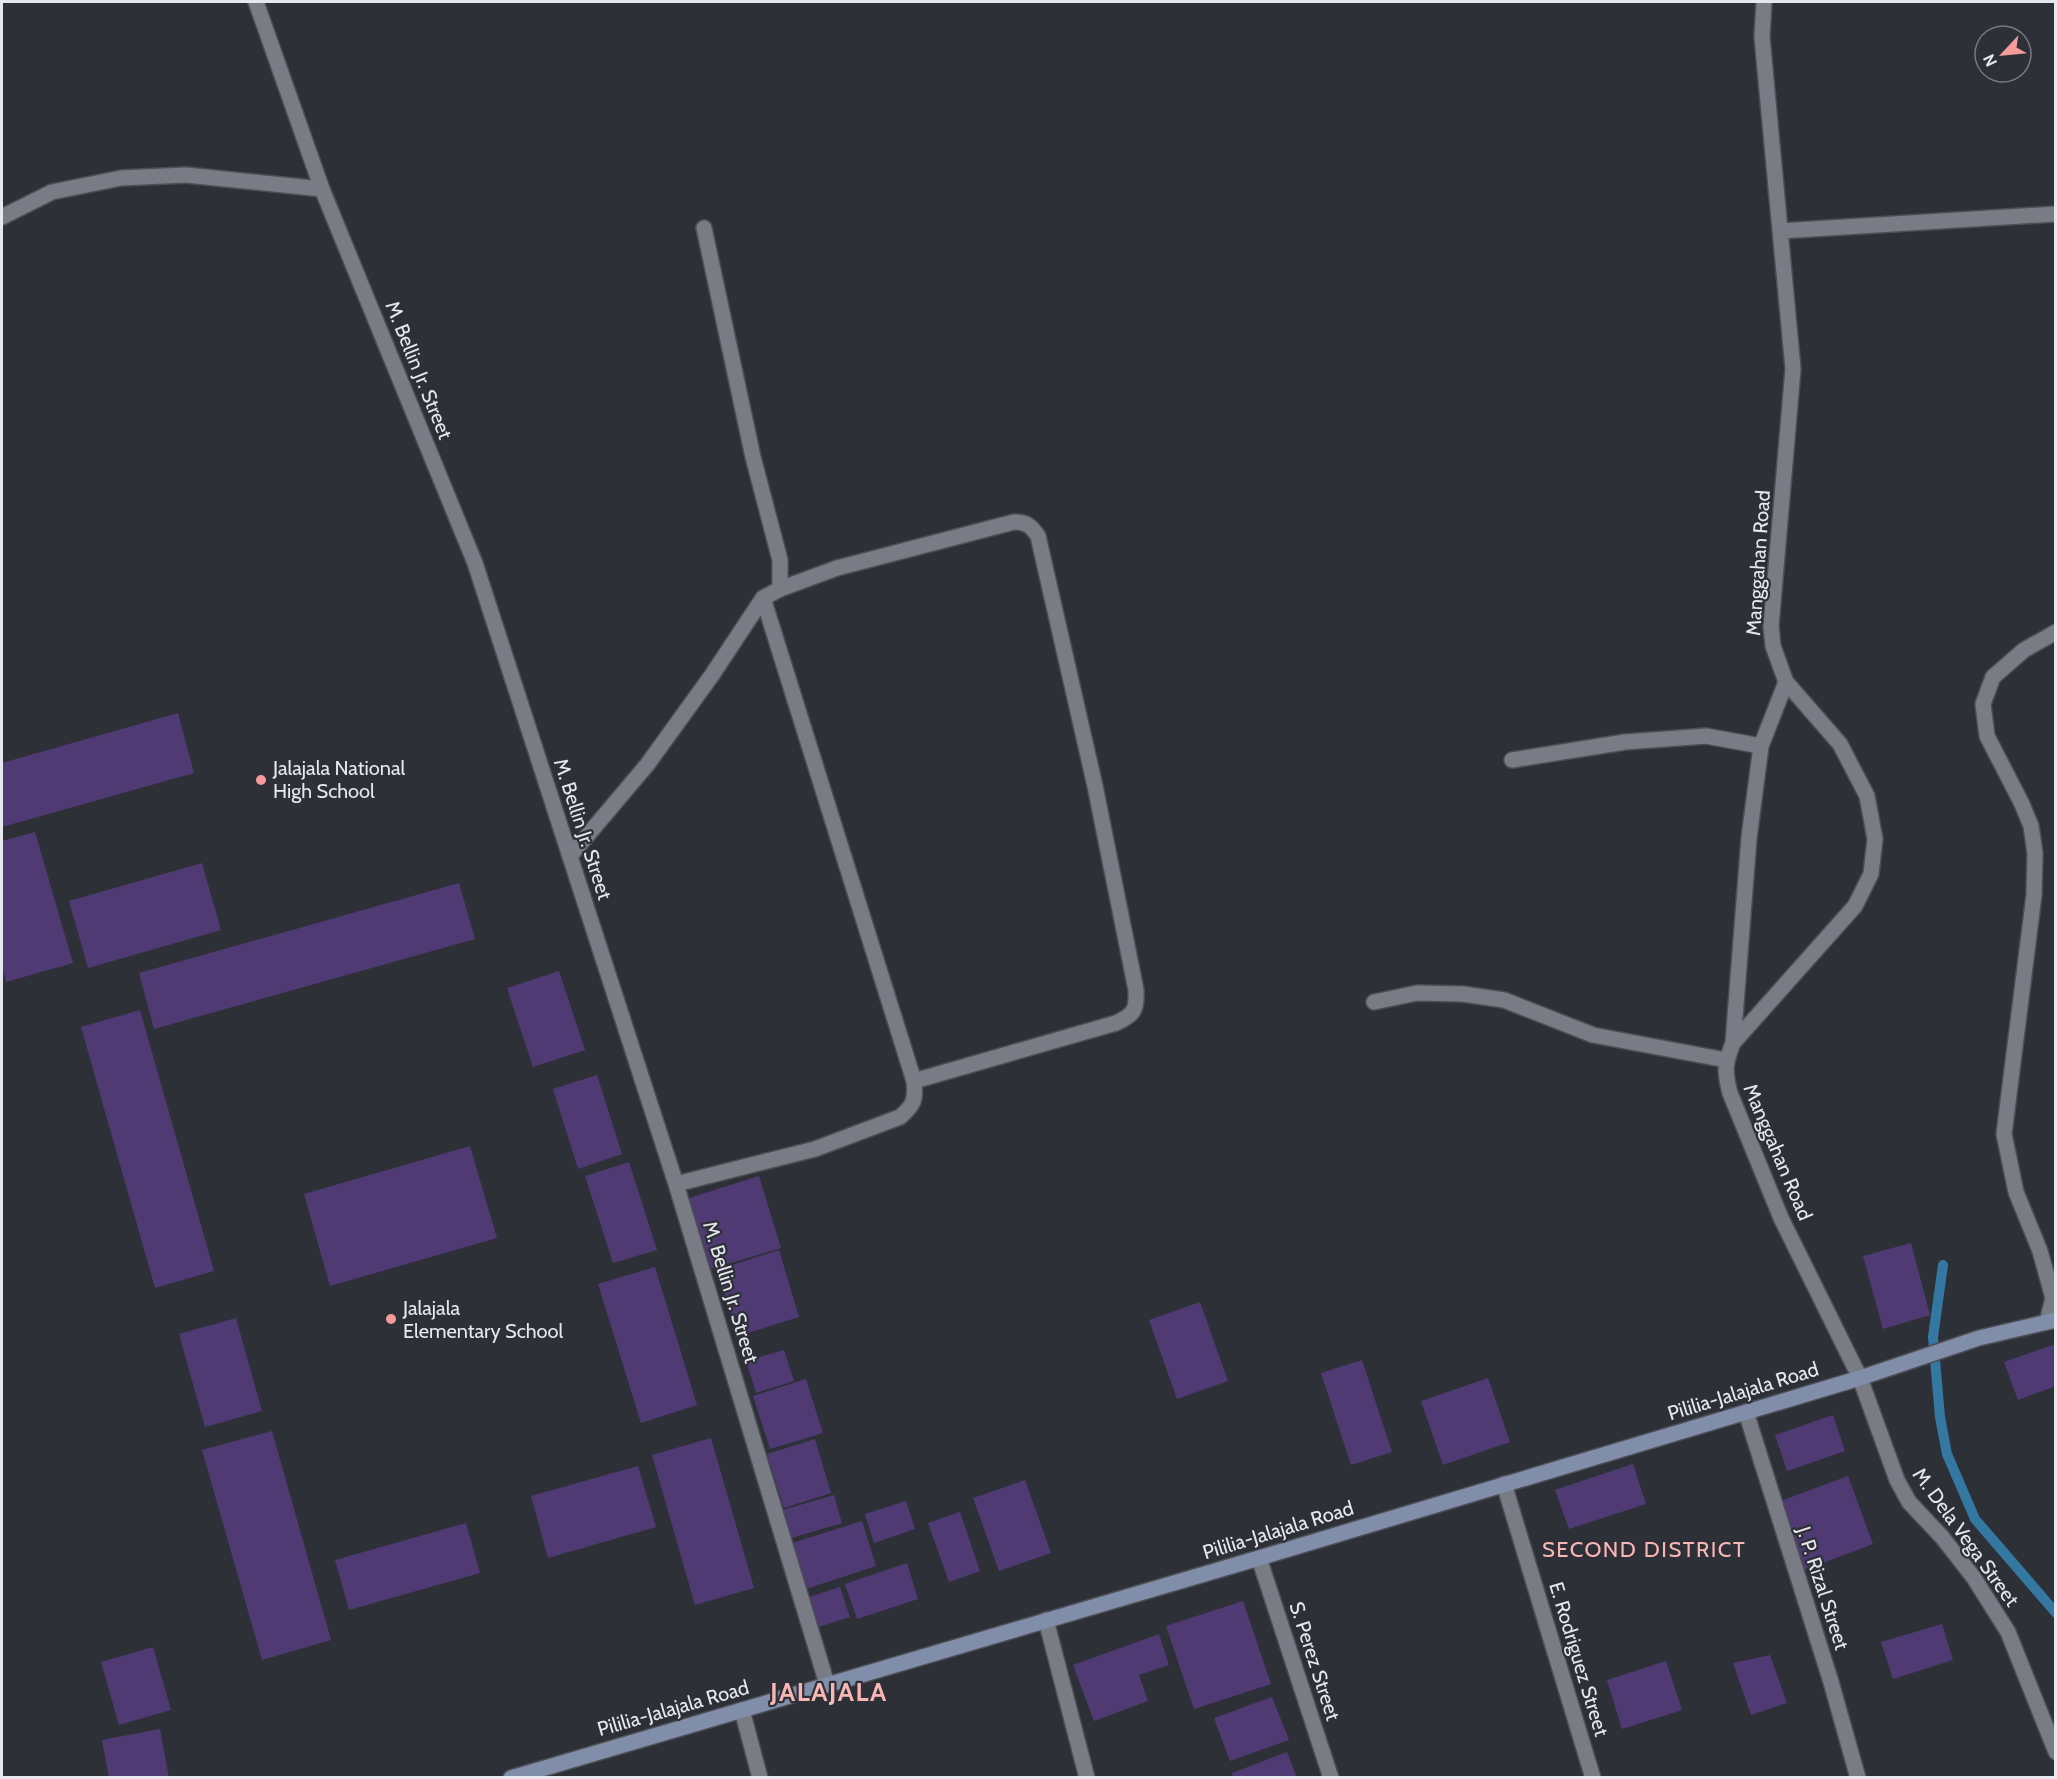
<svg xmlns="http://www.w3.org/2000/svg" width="2057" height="1779" font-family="Cabin,sans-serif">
<rect width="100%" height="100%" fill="#2e3038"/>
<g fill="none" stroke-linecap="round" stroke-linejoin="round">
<path stroke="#3478a2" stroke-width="10" d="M 1943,1265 L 1933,1337 L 1940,1417 L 1947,1454 L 1975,1519 L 2056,1613"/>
</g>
<path fill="#503a73" d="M 178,713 L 194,773 L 2,827 L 2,763 Z
M 35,832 L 73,963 L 6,982 L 2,967 L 2,841 Z
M 202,863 L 221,930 L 88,968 L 69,901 Z
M 459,883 L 475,939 L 154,1029 L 139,973 Z
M 559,971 L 585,1050 L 533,1067 L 507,988 Z
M 140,1010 L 214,1271 L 155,1288 L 81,1027 Z
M 597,1075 L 622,1154 L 578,1169 L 553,1089 Z
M 470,1146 L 497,1238 L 330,1286 L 304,1194 Z
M 629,1162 L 657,1250 L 613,1263 L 585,1176 Z
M 759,1176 L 781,1248 L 711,1269 L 689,1198 Z
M 1911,1243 L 1930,1315 L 1883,1329 L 1863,1256 Z
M 779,1250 L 799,1317 L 738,1336 L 717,1270 Z
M 655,1267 L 697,1405 L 641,1423 L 598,1284 Z
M 1200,1302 L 1228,1381 L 1177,1399 L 1149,1320 Z
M 236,1318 L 262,1411 L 205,1427 L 179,1334 Z
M 2056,1344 L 2056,1386 L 2018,1400 L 2004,1362 Z
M 784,1350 L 794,1381 L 756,1393 L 746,1361 Z
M 1362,1360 L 1392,1452 L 1351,1465 L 1321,1373 Z
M 1488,1378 L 1510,1442 L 1443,1465 L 1421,1401 Z
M 806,1379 L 823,1433 L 770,1449 L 753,1396 Z
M 1833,1415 L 1845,1451 L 1787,1471 L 1775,1435 Z
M 272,1431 L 331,1640 L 262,1660 L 202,1450 Z
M 711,1438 L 754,1588 L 695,1605 L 652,1455 Z
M 815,1439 L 831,1493 L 784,1508 L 767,1454 Z
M 1633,1464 L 1646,1504 L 1569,1529 L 1555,1490 Z
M 638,1466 L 656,1527 L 548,1558 L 531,1496 Z
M 1848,1476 L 1873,1544 L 1804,1570 L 1778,1502 Z
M 1025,1480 L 1051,1553 L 999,1571 L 973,1498 Z
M 834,1495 L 842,1523 L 788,1539 L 779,1511 Z
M 906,1501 L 915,1529 L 874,1543 L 865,1514 Z
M 960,1512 L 980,1571 L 949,1582 L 928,1523 Z
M 862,1521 L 876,1566 L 803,1590 L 789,1544 Z
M 466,1523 L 480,1573 L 349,1610 L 335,1560 Z
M 907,1563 L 918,1599 L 857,1619 L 845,1584 Z
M 840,1587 L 850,1617 L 815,1628 L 806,1598 Z
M 1243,1601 L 1271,1684 L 1194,1709 L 1166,1626 Z
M 1942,1624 L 1953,1660 L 1893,1679 L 1881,1642 Z
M 1159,1634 L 1169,1665 L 1139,1675 L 1148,1701 L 1094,1721 L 1073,1665 Z
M 153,1647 L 171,1710 L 119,1725 L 101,1662 Z
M 1770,1655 L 1787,1703 L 1751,1715 L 1733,1663 Z
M 1666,1661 L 1682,1710 L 1622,1729 L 1607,1680 Z
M 1272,1697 L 1289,1740 L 1230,1761 L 1214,1718 Z
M 160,1729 L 169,1778 L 109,1778 L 102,1740 Z
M 1287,1752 L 1297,1778 L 1233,1778 L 1232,1773 Z"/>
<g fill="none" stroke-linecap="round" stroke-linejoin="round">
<g stroke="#4d4e55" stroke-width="18">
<path id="lane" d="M 2,217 L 52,192 L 121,178 L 186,175 L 322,189
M 704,228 L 753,457 L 780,560 L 780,589
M 1512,760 L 1625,742 L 1706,736 L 1761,746
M 1374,1002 L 1417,993 L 1463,994 L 1504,1000 L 1593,1035 L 1726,1060"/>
</g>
<g stroke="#4d4e55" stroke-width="18">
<path id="street" d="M 256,2 L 322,189 L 475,563 L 676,1184 L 827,1684
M 1764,2 L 1762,37 L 1793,369 L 1771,626 L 1773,646 L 1786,682 L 1840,744 L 1867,796 L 1875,839 L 1871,874 L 1855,906 L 1733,1043 C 1725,1063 1724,1071 1730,1093 L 1781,1218 L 1860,1378 L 1897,1480 L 1909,1502 L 1942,1537 L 1974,1578 L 2008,1632 L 2056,1752
M 1780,231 L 2056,214
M 570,856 L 647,765 L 712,675 L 763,598 L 780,589 L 837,568 L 1014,522 C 1027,522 1031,526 1038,536 L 1095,786 L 1136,990 C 1137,1010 1134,1015 1116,1023 L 914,1081
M 1733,1043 L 1749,838 L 1761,746 L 1786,682
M 676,1184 L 815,1149 L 900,1117 C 914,1105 916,1100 914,1081 L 763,598
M 2047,1322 L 2053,1298 L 2040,1251 L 2016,1192 L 2004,1134 L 2034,895 L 2035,853 L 2031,826 L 2022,804 L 1987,736 L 1983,704 L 1993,677 L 2024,650 L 2056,632
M 1746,1412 L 1831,1682 L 1858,1778
M 1504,1484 L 1593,1778
M 1259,1558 L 1331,1778
M 1046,1620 L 1087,1778
M 742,1710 L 760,1778"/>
</g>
<g stroke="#4d4e55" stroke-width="18">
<path id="secondary" d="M 511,1778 L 1259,1558 L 1860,1378 L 1979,1338 L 2056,1320"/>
</g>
<use href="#lane" stroke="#797b85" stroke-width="15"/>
<use href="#street" stroke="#797b85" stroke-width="15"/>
<use href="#secondary" stroke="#818ea9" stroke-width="15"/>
</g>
<g fill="#f59b9c" stroke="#2e3038" stroke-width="2">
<circle cx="261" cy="780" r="6"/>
<circle cx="391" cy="1319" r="6"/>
</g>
<g text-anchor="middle" stroke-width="4.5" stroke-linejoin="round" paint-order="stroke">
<g font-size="20" fill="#e7e8ed" stroke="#2e3038">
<text transform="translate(419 370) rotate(68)" y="7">M. Bellin Jr. Street</text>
<text transform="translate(1758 563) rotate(-86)" y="7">Manggahan Road</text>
<text transform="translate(583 829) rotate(72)" y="7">M. Bellin Jr. Street</text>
<text transform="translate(1778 1152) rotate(67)" y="7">Manggahan Road</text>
<text transform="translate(731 1292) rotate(73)" y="7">M. Bellin Jr. Street</text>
<text transform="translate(1743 1391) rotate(-17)" y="7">Pililia-Jalajala Road</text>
<text transform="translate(1278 1530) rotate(-17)" y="7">Pililia-Jalajala Road</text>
<text transform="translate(1966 1537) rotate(54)" y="7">M. Dela Vega Street</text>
<text transform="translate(1823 1588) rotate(72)" y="7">J. P. Rizal Street</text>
<text transform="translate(1579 1659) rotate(73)" y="7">E. Rodriguez Street</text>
<text transform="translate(1315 1661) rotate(72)" y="7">S. Perez Street</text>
<text transform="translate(673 1708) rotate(-16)" y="7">Pililia-Jalajala Road</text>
</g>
<g font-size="20" fill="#e7e8ed" stroke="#2e3038" text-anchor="start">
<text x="273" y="775">Jalajala National<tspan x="273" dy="23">High School</tspan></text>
<text x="403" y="1315">Jalajala<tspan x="403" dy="23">Elementary School</tspan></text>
</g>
<g font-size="22" letter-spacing="1.5" fill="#fab6b5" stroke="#2e3038">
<text x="1644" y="1557">SECOND DISTRICT</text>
</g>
<g font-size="26" font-weight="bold" letter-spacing="1.5" fill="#fab6b5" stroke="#2e3038">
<text x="829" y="1701">JALAJALA</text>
</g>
</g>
<rect width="2057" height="1779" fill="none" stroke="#e7e8ed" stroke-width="6"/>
<g transform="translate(2003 54) rotate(244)"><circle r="28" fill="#2e3038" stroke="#787a80" stroke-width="1.5"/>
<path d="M0-4.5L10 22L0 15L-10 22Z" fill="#f59b9c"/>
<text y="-9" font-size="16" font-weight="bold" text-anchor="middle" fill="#e7e8ed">N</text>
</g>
</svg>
